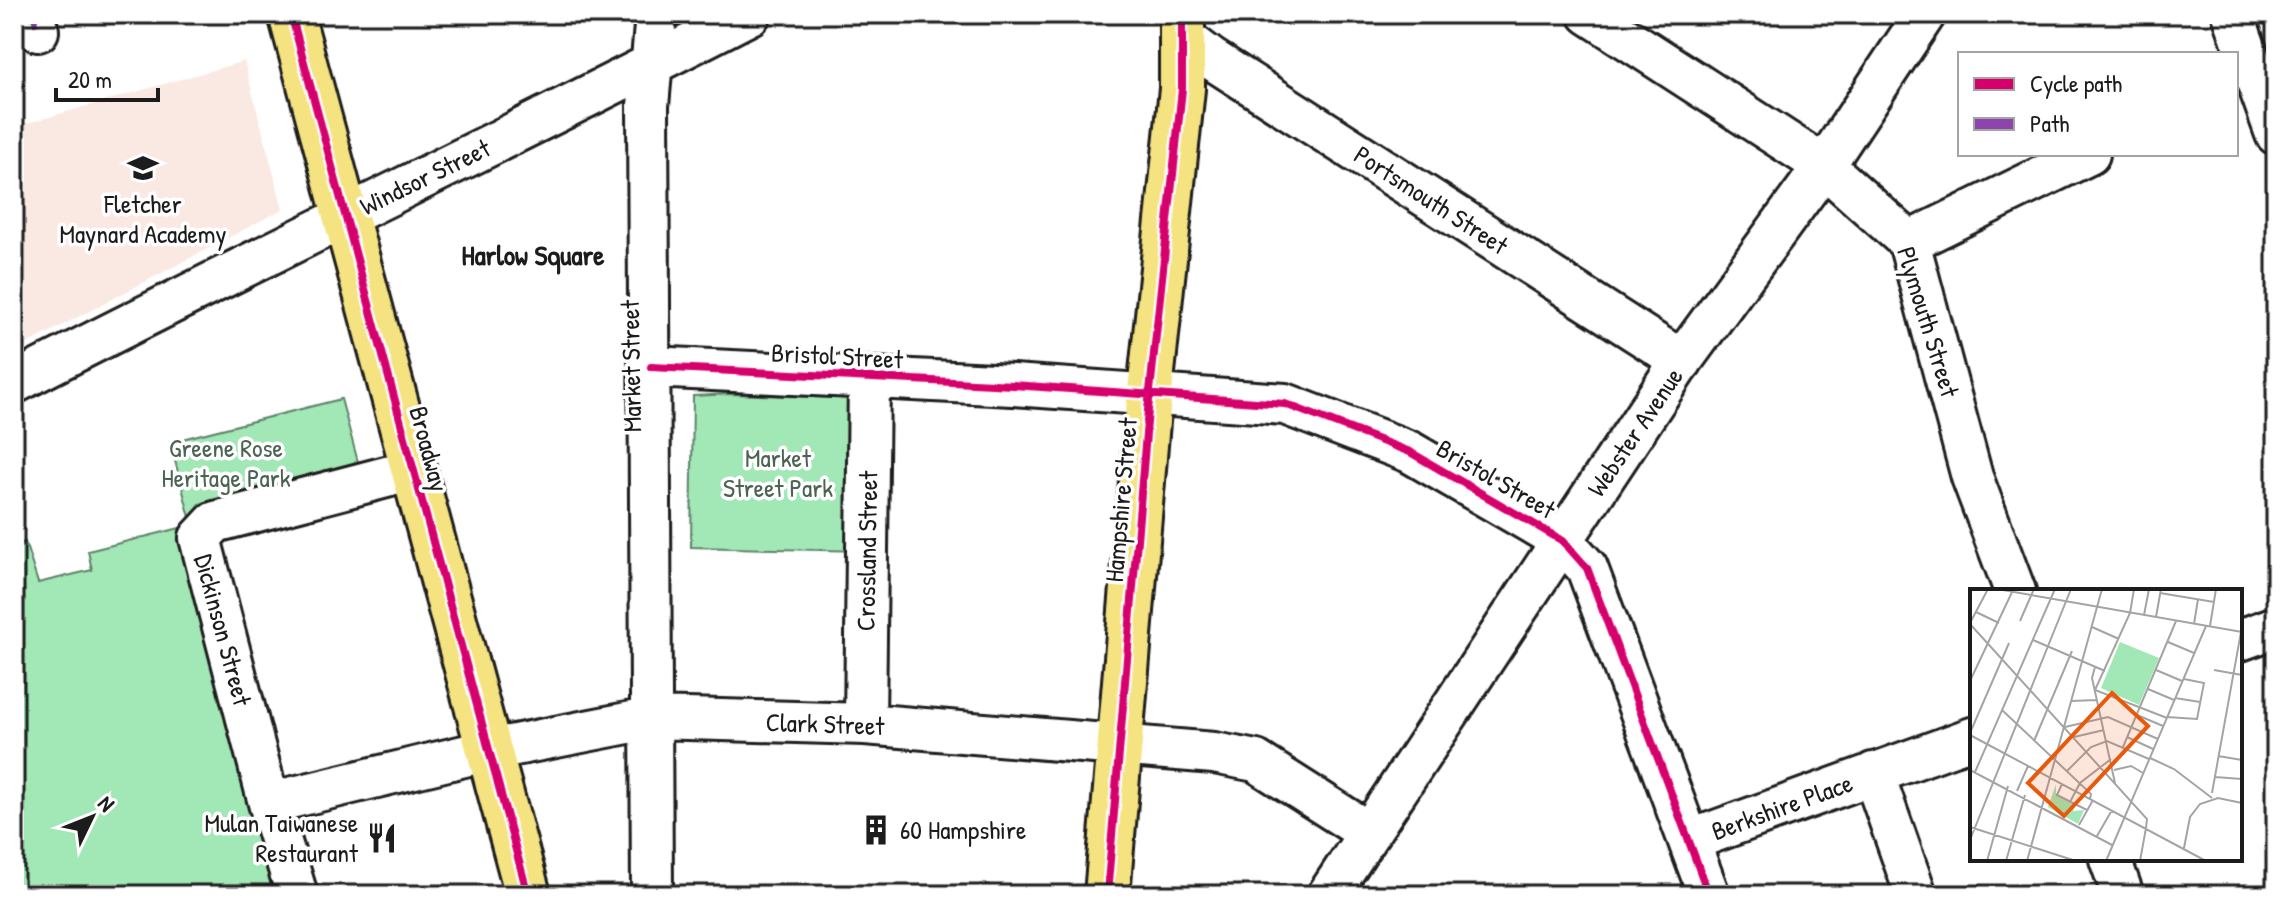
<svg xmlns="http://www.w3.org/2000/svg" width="2290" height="909" font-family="'Patrick Hand',sans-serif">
<rect width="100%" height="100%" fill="#fff"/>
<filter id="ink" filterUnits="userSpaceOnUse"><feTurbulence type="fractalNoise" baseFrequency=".0125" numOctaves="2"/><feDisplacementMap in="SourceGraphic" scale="16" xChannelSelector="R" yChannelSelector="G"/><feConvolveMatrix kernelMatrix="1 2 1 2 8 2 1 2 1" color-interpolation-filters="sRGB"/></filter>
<g filter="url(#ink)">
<path fill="#fae9e3" d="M 244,61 L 283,209 L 14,351 L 14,127 Z"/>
<path fill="#a1e8b6" stroke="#5e8269" stroke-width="2" d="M 732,394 L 866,399 L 864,551 L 691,547 L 693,396 Z
M 341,399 L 358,462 L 199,504 L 191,555 L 275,895 L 14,895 L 14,545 L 25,542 L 38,583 L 92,570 L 88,551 L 192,525 L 170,442 Z"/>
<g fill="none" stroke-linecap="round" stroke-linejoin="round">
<g stroke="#1c1c1c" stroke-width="46">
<path id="minor" d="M 33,14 L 38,31
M 1589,14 L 1824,166 L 1909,242 L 1972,477 L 2015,591
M 2233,14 L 2276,134
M 1181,36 L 1210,58 L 1682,361
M 1909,242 L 2089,154
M 651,367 L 1013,385 L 1285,404 L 1410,452 L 1563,541 L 1587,568 L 1709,895
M 14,383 C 258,257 506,140 750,14
M 2240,640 L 2276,627
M 865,724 L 869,378
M 1873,773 L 1916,895
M 269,803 L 489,750 L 653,718 L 865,724 L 1214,753 L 1256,761 L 1369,833
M 1691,840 L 1972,738
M 2110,859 L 2123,895
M 297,895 L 269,803 L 200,538 L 215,522 L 413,470
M 652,895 L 648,106 L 656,14
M 1328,895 L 1675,370 L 1824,166 L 1925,14"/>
</g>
<g stroke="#1c1c1c" stroke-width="50">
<path id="major" d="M 291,14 L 528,895
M 1107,895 L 1148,410 L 1182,89 L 1182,14"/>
</g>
<use href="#minor" stroke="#fff" stroke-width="40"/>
<use href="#major" stroke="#f5e382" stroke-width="44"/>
<path stroke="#8e44ad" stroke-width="6" stroke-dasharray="12 6" stroke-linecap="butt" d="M 33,14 L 38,31"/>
<g stroke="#fff" stroke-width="13">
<path id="cycleway" d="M 291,14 L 528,895
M 651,367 L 1013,385 L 1285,404 L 1410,452 L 1563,541 L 1587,568 L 1709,895
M 1107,895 L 1148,410 L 1182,89 L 1182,14"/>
</g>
<use href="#cycleway" stroke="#d6006c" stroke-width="8"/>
</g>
</g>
<defs>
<g id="school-bare" transform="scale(2.4)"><path d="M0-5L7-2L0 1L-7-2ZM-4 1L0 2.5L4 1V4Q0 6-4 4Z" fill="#1c1c1c" stroke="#fff" stroke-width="2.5" paint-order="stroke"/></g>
<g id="building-bare" transform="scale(2.4)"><path d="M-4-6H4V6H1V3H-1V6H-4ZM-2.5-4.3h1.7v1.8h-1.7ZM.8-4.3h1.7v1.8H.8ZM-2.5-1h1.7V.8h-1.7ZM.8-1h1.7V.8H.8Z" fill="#1c1c1c" stroke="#fff" stroke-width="2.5" paint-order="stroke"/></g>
<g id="restaurant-bare" transform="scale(2.4)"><path d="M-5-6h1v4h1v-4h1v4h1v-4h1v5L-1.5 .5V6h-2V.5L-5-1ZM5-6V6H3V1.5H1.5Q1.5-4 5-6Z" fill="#1c1c1c" stroke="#fff" stroke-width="2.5" paint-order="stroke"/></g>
</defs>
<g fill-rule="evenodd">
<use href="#school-bare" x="143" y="168"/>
<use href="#building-bare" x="876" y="830"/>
<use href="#restaurant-bare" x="382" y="838"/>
</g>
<g text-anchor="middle" stroke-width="7" stroke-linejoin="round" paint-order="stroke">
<g font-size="26" fill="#1c1c1c" stroke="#fff">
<text transform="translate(425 177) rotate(-26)" y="9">Windsor Street</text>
<text transform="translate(1431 200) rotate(33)" y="9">Portsmouth Street</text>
<text transform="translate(1928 322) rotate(73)" y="9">Plymouth Street</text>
<text transform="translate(837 356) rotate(3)" y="9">Bristol Street</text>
<text transform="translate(631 366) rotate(-91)" y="9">Market Street</text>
<text transform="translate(1635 432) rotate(-56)" y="9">Webster Avenue</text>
<text transform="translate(429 449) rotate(75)" y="9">Broadway</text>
<text transform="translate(1496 479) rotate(30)" y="9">Bristol Street</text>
<text transform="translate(1121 500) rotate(-85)" y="9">Hampshire Street</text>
<text transform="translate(867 551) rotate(-89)" y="9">Crossland Street</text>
<text transform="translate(223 630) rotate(75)" y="9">Dickinson Street</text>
<text transform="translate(825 724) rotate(2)" y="9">Clark Street</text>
<text transform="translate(1782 807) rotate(-20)" y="9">Berkshire Place</text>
</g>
<g font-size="26" fill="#1c1c1c" stroke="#fff">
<text x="143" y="213">Fletcher<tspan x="143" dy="30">Maynard Academy</tspan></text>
<text x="358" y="832" text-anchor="end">Mulan Taiwanese<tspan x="358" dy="30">Restaurant</tspan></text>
<text x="900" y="839" text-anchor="start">60 Hampshire</text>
</g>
<g font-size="26" fill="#4b6352" stroke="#fff">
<text x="226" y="457">Greene Rose<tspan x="226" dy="30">Heritage Park</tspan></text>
<text x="778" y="467">Market<tspan x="778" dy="30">Street Park</tspan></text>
</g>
<g font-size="28" font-weight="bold" fill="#1c1c1c" stroke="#fff">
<text x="533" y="265">Harlow Square</text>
</g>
</g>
<g transform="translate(1970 589)">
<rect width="272" height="272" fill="#fff"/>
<path d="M 150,53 L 189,69 L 169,116 L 131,99 ZM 86,195 L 86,204 L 105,217 L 103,222 L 114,221 L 108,235 L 78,218 Z" fill="#a1e8b6"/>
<path fill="none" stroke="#a4a4a4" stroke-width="2" d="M 27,0 L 272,43M 164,0 L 160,24 L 125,101 L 197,129M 190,4 L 244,13M 6,23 L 29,34M 174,26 L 179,0M 186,28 L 191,0M 50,32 L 64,0M 0,34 L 18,0M 0,35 L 177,230 L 176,239M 224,35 L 228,10M 240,37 L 246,0M 122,38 L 149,50M 63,51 L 135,82M 198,53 L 224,64M 125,78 L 122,89 L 145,194M 186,81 L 212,92M 244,81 L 272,86M 0,92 L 43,1M 178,100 L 204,111M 205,109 L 230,113M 101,112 L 127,111M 32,121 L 121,205 L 120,210M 167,126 L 193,137M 197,128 L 227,130 L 234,94 L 214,90M 95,138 L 138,128 L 188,150M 0,144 L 39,54M 0,146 L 236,272M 104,148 L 134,141M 157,148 L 183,160M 64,152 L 102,62M 153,158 L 206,32M 248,167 L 272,171M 180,169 L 204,180 L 242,209M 0,181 L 142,256M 144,181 L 161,177 L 173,184M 97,182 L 121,158 L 137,152 L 179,170M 5,183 L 85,0M 245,188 L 272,190M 92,195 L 87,206 L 117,221M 47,202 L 58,177M 242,204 L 271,43M 100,213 L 110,194 L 141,170M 109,236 L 123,211M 0,238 L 106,272M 127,247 L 142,221M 0,251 L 101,0M 214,259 L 220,228 L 230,215 L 248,209 L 272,214M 17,272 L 38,197M 36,272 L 55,206M 57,272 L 132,0M 136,272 L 236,37M 170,272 L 176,239"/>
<path fill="#e8590c" fill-opacity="0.15" stroke="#e8590c" stroke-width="4" d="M 142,104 L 178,137 L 94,227 L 58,194 Z"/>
<rect width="272" height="272" fill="none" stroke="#1c1c1c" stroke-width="4"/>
</g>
<rect width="2290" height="909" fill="none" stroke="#fff" stroke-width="48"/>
<rect x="24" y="24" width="2242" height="861" fill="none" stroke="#1c1c1c" stroke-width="3" filter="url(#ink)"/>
<rect x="1958" y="52" width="280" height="104" fill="#ffffff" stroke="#a4a4a4" stroke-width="2"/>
<rect x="1974" y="78" width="40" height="12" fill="#d6006c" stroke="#a4a4a4" stroke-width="2"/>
<text x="2030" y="92" font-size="24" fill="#1c1c1c">Cycle path</text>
<rect x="1974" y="118" width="40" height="12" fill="#8e44ad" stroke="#a4a4a4" stroke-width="2"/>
<text x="2030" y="132" font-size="24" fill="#1c1c1c">Path</text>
<g transform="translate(92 817) rotate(47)" stroke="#ffffff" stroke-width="6" paint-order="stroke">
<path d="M0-6L14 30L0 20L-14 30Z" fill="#1c1c1c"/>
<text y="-12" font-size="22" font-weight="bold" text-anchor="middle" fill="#1c1c1c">N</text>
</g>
<path d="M56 88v12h102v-12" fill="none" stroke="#1c1c1c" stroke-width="4"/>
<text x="68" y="88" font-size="24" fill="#1c1c1c" stroke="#ffffff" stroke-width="6" paint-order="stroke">20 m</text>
</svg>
